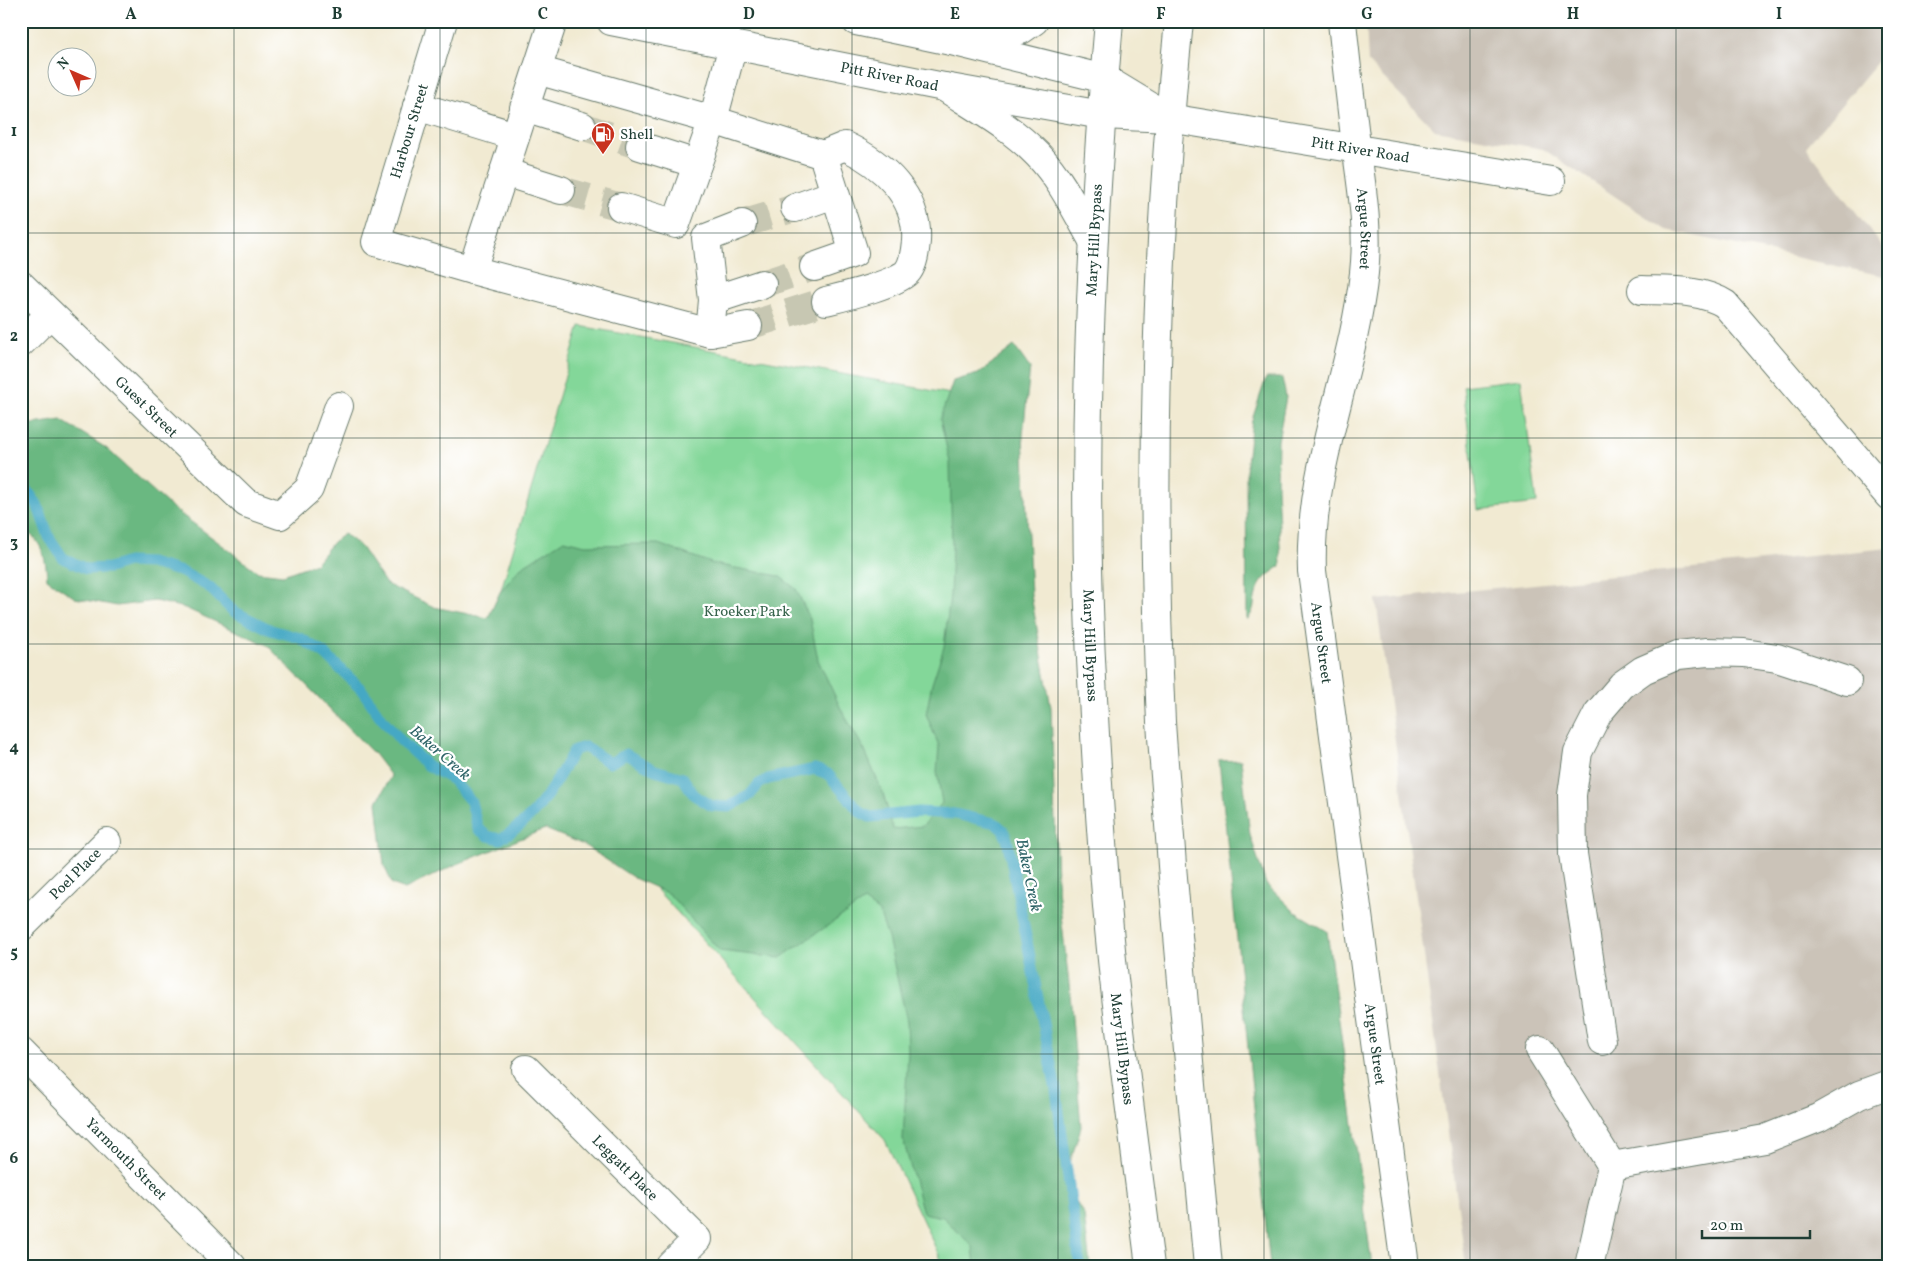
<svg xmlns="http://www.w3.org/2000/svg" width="1910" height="1287" font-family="Vollkorn,serif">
<rect width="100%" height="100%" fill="#fff"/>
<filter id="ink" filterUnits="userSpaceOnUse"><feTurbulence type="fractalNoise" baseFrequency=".02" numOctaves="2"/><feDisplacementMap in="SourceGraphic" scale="10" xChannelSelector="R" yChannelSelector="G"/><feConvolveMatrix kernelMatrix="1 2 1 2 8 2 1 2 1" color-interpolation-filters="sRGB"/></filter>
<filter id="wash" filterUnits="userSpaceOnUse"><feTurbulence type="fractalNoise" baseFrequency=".0096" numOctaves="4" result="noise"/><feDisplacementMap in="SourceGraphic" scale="20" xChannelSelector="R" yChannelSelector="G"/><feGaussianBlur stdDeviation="1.12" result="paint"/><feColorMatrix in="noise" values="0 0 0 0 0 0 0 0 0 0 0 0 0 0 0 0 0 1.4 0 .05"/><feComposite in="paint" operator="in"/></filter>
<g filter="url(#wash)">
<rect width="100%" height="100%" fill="#f1ead2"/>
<path fill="#cbc3b8" d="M 1366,21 L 1889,21 L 1889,48 L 1806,147 L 1889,255 L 1889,277 L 1666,230 L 1543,149 L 1435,130 L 1368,62 Z
M 1889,548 L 1889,1266 L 1466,1266 L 1376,600 Z"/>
<path fill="#83d799" stroke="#518a66" d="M 580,326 L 978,399 L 1020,1266 L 944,1266 L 885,1140 L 472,687 Z
M 1521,379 L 1537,503 L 1478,510 L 1463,386 Z"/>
<path fill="#6ab881" stroke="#447a5a" d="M 1014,346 L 1030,368 L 1023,435 L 1031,595 L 1051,707 L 1057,880 L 1070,993 L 1081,1127 L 1064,1182 L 1084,1215 L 1090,1266 L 975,1266 L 973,1247 L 943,1217 L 923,1213 L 903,1139 L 908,1053 L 907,1021 L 888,938 L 879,912 L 864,901 L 780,958 L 720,951 L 669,894 L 634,878 L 584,845 L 545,829 L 455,865 L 405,889 L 392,884 L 384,865 L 377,802 L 391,776 L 375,755 L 267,645 L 185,608 L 155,601 L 117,606 L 75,598 L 47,579 C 46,558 42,538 21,529 L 21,422 L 26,425 L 61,420 L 106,448 L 170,506 L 258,572 L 283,575 L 316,563 L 333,542 L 344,534 L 361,547 L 386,584 L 434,607 L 488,618 L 500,592 L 520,568 L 564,540 L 585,545 L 658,544 L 714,564 L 779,576 L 796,589 L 810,619 L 818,660 L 841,709 L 865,751 L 884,796 L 893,829 L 923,826 L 942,803 L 937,772 L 939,746 L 926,714 L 932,684 L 944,647 L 950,595 L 952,548 L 950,462 L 940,419 L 953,381 L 978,374 Z
M 1266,378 L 1282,378 L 1286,397 L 1278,441 L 1277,487 L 1281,566 C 1272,572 1262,578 1258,589 C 1252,602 1257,608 1247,620 L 1246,471 L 1252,420 Z
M 1241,760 L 1250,835 L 1266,884 L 1295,912 L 1327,931 L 1372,1266 L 1270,1266 L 1219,761 Z"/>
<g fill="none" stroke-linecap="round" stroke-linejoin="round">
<path stroke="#44a8c4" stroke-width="11" d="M 21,488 L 27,490 L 37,504 L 49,537 L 63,558 L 86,569 L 109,568 L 128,562 L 150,563 L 182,572 L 209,587 L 233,611 L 271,630 L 300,638 L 325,654 L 362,690 L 379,715 L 401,741 L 427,765 L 453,780 L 471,802 L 478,829 L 488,836 L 500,839 C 540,816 552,788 574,750 L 585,747 L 610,763 L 626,754 L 655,770 L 683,778 L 694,795 L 712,806 L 729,807 L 750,795 L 759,784 L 768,779 L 815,769 L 828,774 L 860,812 L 870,817 L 919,812 L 955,814 L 995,823 L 1003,830 L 1007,839 L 1056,1090 L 1080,1266"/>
</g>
</g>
<g filter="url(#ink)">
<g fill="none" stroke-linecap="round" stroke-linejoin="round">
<path stroke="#c7c7b2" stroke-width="28" stroke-dasharray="28 14" stroke-linecap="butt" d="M 582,126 L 640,146
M 561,190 L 621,207
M 742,224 L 795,208
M 762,284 L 814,267
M 748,326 L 826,301"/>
<g stroke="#687a6b" stroke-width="30">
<g id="minor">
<path d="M 443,21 L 376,242 L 472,270 L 710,333 L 748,326"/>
<path id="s1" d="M 1342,21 C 1346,63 1351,104 1356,145 C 1362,189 1369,230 1364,273 C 1353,374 1308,469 1312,571 L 1405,1266"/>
<path d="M 733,45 L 713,120 L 823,155 L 845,146 C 883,164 919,197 916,241 C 915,251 914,263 908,271 C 900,283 842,297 826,301"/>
<path d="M 537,70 L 713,120 L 676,224 L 621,207"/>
<path d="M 417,106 L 515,136"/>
<path d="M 524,108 L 582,126"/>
<path id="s2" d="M 1169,118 L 1551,181"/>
<path d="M 640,146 L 697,164"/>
<path d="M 504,172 L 561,190"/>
<path d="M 795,208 L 834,194"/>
<path d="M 814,267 L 854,253 L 823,155"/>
<path d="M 472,270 L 553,21"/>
<path id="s3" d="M 21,285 L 246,503 L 280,515 L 309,489 L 339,406"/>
<path d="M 1642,290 C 1670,291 1701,289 1725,304 L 1889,496"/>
<path d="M 713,300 L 762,284"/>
<path d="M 710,333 L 713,300 L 706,238 L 742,224"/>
<path d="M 21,343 L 50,314"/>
<path id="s4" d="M 21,927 L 107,842"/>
<path d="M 1602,1041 L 1573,854 L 1572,795 L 1578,752 L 1598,713 L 1622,685 L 1643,670 L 1678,655 L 1707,652 L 1744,653 L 1777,658 L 1847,681"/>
<path d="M 1540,1050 L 1612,1166 L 1589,1266"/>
<path id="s5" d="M 21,1052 L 232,1266"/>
<path id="s6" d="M 526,1069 L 697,1239 L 670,1266"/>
<path d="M 1612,1166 L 1765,1139 L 1818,1118 L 1859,1095 L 1889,1084"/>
</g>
</g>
<g stroke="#687a6b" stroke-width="30">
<g id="major">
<path id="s7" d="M 611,21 L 944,87 L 1102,115 L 1169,118"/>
<path d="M 856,21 L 951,41 L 1105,79 L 1166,116"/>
<path d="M 710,40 L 731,21"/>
</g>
</g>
<g stroke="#687a6b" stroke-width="30">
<g id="highway">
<path id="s8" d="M 1109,21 C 1090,246 1080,473 1093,698 C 1098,792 1104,886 1114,979 C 1125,1075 1138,1170 1150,1266"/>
<path d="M 1179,21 C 1155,254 1150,489 1161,722 C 1164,770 1169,818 1172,866 C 1183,999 1195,1133 1208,1266"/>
<path d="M 951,41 L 1021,30 L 1034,21"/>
<path d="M 944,87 C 976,108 1011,127 1038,155 C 1061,179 1076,211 1092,239"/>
</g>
</g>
<use href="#minor" stroke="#fff" stroke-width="28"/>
<use href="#major" stroke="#fff" stroke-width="28"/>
<use href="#highway" stroke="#fff" stroke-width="28"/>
</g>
</g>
<path fill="none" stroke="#1f3d34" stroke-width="1" stroke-opacity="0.55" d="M 234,21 L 234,1266M 440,21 L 440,1266M 646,21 L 646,1266M 852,21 L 852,1266M 1058,21 L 1058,1266M 1264,21 L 1264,1266M 1470,21 L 1470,1266M 1676,21 L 1676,1266M 21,233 L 1889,233M 21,438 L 1889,438M 21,644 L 1889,644M 21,849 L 1889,849M 21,1054 L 1889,1054"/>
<defs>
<g id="fuel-pin" transform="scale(1.25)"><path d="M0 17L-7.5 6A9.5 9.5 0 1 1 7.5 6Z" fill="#c8321e" stroke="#fff"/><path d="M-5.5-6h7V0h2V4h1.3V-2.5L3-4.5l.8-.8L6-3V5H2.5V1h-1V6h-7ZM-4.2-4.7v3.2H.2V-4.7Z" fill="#fff"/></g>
</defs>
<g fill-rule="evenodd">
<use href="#fuel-pin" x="603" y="134"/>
</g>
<g text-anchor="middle" stroke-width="4.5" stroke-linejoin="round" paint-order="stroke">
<g font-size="15" fill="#1f3d34" stroke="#fff">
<text dy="5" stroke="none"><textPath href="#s7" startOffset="284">Pitt River Road</textPath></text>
<text transform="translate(409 131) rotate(-73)" y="5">Harbour Street</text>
<text dy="5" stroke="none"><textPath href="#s2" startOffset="194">Pitt River Road</textPath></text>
<text dy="5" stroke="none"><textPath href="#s1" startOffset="209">Argue Street</textPath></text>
<text transform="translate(1094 240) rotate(-87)" y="5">Mary Hill Bypass</text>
<text dy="5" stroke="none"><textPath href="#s3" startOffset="175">Guest Street</textPath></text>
<text dy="5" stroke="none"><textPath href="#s1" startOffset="629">Argue Street</textPath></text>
<text dy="5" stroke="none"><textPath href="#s8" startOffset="625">Mary Hill Bypass</textPath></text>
<text dy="5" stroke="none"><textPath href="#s4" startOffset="76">Poel Place</textPath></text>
<text dy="5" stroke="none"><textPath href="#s1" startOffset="1034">Argue Street</textPath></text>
<text dy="5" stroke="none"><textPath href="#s8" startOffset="1030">Mary Hill Bypass</textPath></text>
<text dy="5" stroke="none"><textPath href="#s5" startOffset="150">Yarmouth Street</textPath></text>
<text dy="5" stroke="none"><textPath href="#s6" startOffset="140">Leggatt Place</textPath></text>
</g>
<g font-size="15" fill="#1f3d34" stroke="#fff" text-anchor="start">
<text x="620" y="139">Shell</text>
</g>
<g font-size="15" fill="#38644d" stroke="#fff">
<text x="747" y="616">Kroeker Park</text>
</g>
<g font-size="16" font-style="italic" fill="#2c6266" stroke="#fff">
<text transform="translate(441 752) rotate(41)" y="6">Baker Creek</text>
<text transform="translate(1030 875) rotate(78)" y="6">Baker Creek</text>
</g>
</g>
<rect width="1910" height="1287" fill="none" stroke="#fff" stroke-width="55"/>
<g transform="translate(72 72) rotate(315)"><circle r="24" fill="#ffffff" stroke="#a5b1ae"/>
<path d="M0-4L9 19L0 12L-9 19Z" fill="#c8321e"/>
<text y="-8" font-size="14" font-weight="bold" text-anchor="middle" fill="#1f3d34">N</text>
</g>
<path d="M1702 1230v8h108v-8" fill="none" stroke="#1f3d34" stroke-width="2.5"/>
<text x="1710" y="1230" font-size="15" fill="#1f3d34" stroke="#ffffff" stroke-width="4" paint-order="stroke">20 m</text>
<rect x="28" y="28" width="1854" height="1232" fill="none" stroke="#1f3d34" stroke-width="2"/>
<g font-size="16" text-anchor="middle" font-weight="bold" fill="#1f3d34">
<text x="131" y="19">A</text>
<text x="337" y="19">B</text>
<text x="543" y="19">C</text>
<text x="749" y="19">D</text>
<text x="955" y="19">E</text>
<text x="1161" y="19">F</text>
<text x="1367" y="19">G</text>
<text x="1573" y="19">H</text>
<text x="1779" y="19">I</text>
<text x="14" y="136">1</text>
<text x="14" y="341">2</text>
<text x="14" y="547">3</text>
<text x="14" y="752">4</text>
<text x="14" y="957">5</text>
<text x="14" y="1163">6</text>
</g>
</svg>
